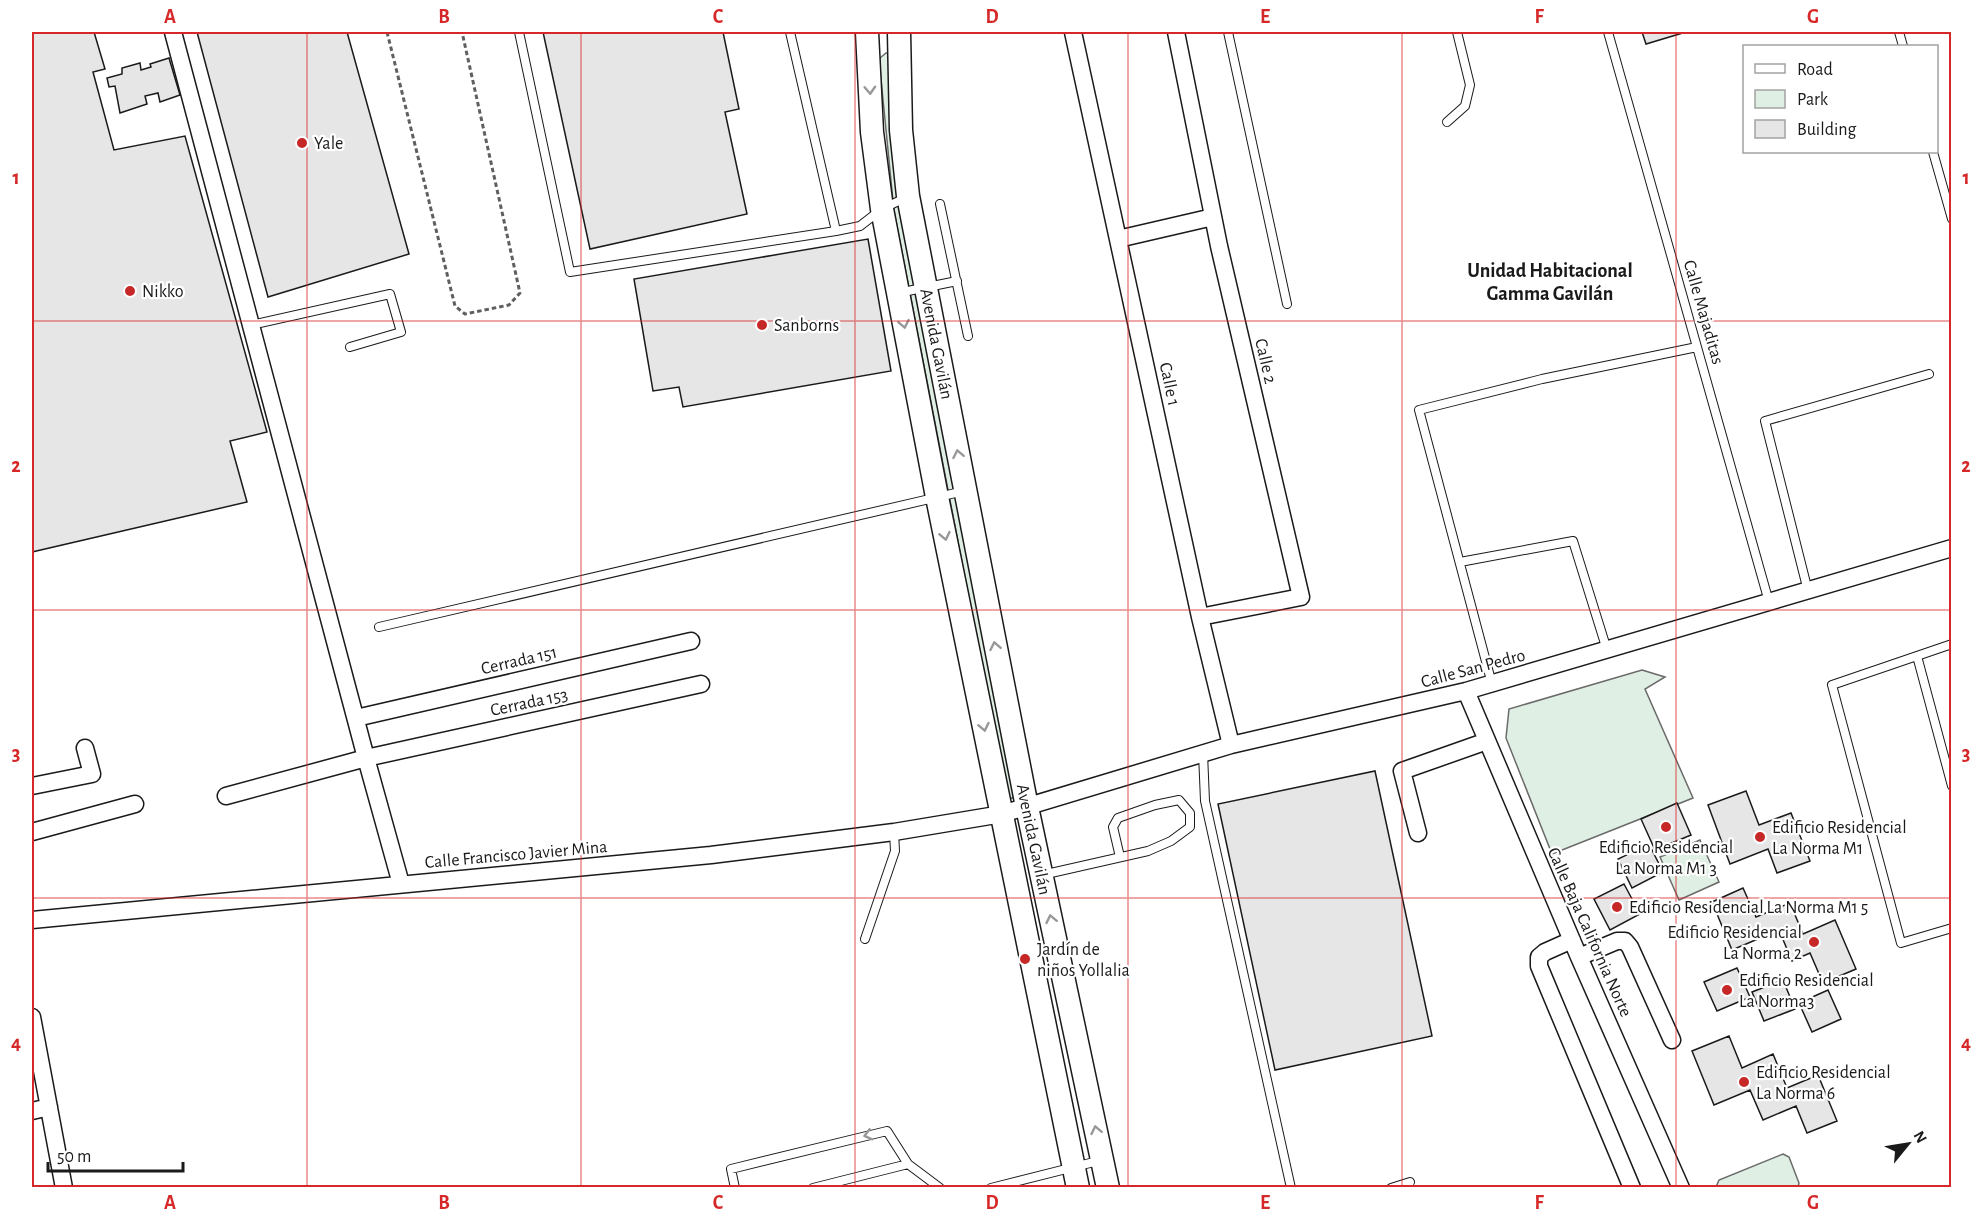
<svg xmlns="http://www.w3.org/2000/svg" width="1983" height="1219" font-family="'Alegreya Sans',sans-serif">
<rect width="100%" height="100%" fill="#fff"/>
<path fill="#e0efe3" stroke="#6a6a6a" stroke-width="1.5" d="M 886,53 L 890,53 L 1016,796 L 1008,800 L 894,211 L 880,69 L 880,58 Z
M 1642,670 L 1665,677 L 1645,689 L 1693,798 L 1552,854 L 1506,738 L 1509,709 Z
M 1700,840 L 1719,882 L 1679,900 L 1660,857 Z
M 1783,1154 L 1789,1157 L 1799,1183 L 1798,1187 L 1716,1187 L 1719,1180 Z"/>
<path fill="#e6e6e6" stroke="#1a1a1a" stroke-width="1.5" d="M 32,32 L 94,32 L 105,69 L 93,72 L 114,150 L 185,136 L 267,432 L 230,441 L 247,502 L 32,552 Z
M 197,32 L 347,32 L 409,254 L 268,297 Z
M 543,32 L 723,32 L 739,109 L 725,112 L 747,214 L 590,249 Z
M 1642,32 L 1686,32 L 1646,44 Z
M 169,58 L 180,95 L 160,102 L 158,93 L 145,96 L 147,104 L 120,113 L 115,86 L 109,87 L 107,78 L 122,74 L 122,68 L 140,63 L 141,70 L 151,67 L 150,64 Z
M 868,239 L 891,371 L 683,407 L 679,387 L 653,391 L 634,279 Z
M 1375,771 L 1432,1036 L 1275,1070 L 1218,804 Z
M 1746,791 L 1759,825 L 1791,813 L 1810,861 L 1777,873 L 1768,849 L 1730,864 L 1708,805 Z
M 1677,803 L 1691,835 L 1655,850 L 1641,819 Z
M 1649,844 L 1663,872 L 1632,888 L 1618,859 Z
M 1624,884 L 1640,914 L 1610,930 L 1594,899 Z
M 1743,888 L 1756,917 L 1790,903 L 1803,934 L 1835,920 L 1856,969 L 1823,983 L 1810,953 L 1792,961 L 1779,930 L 1732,950 L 1712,902 Z
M 1737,968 L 1750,997 L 1717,1011 L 1704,982 Z
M 1783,980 L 1795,1009 L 1764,1021 L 1752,992 Z
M 1828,990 L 1841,1019 L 1812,1032 L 1799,1003 Z
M 1729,1036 L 1742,1068 L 1773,1054 L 1787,1088 L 1818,1075 L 1837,1121 L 1807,1133 L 1796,1106 L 1763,1120 L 1750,1090 L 1714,1105 L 1692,1051 Z"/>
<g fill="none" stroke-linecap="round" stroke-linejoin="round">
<g stroke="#1a1a1a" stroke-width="10">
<path id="lane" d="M 519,32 L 570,272 L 836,231
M 790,32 L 836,231 L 860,226 L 882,209 L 905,198
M 1228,32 L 1287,304
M 1608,32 L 1769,602
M 1899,32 L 1903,46
M 1447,122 L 1465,106 L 1470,85 L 1457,32
M 1933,152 L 1952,219
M 940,204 L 968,336
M 898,293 L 957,281
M 251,325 L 390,294 L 401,332 L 350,347
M 1460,562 L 1573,541 L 1607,650
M 1808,591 L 1765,421 L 1929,374
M 379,627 L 964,491
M 1952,644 L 1832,685 L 1901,943 L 1952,928
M 1917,656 L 1952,786
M 1492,684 L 1419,410 L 1542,379 L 1697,347
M 1203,753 L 1205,801 L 1291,1188
M 1042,875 L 1148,851 L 1171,841 L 1190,827 L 1190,813 L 1179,800 L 1155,805 L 1118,818 L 1113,827 L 1120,857
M 865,939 L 895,851 L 894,832
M 735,1188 L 731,1169 L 887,1131 L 908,1164
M 813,1188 L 908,1164 L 940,1188
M 991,1188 L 1102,1160
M 1391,1188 L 1410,1182"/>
</g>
<g stroke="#1a1a1a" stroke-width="19">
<path id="street" d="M 173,32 L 366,758 L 401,884
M 1073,32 L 1200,617 L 1231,745
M 1176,32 L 1219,246 L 1301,597 L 1200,617
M 1118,239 L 1213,217
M 1466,691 L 1579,957 L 1681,1188
M 356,718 L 691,641
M 32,786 L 92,774 L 85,748
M 226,796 L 366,758 L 701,684
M 32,832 L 135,804
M 1418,833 L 1402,771 L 1487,741
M 32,920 L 711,855 L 894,832 L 1002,814 L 1231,745 L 1466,691 L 1952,548
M 1572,940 L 1545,952 L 1539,957 L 1539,966 L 1632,1188
M 1579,957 L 1617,941 L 1625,941 L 1630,947 L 1672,1040
M 32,1017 L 64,1188
M 32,1111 L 49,1107"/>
</g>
<g stroke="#1a1a1a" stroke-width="25">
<g id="secondary">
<path d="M 867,32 L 872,132 L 882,209 L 937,497 L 1078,1188"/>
<path id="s1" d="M 899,32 L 901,130 L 908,196 L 1027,807 L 1108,1188"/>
</g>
</g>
<path stroke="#5f5f5f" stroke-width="3" stroke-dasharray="4.5 3" stroke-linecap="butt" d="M 387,32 L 455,306 L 465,314 L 509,305 L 520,293 L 462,32"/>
<use href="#lane" stroke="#fff" stroke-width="8"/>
<use href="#street" stroke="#fff" stroke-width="16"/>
<use href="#secondary" stroke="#fff" stroke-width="22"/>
</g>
<defs><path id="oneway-chevron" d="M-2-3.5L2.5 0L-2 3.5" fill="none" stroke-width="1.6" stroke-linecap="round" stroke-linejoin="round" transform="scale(1.5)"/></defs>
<g stroke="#989898">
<use href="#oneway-chevron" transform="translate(870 90) rotate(87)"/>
<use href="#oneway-chevron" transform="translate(904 324) rotate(79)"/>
<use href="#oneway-chevron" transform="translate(958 454) rotate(-101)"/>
<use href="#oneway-chevron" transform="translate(945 536) rotate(78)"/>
<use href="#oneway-chevron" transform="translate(995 646) rotate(-101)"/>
<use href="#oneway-chevron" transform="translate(984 727) rotate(78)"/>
<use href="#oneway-chevron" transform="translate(1051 919) rotate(-102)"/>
<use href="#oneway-chevron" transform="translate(1096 1130) rotate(-102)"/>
<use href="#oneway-chevron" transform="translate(868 1135) rotate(166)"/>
</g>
<path fill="none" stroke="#d62828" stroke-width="1.5" stroke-opacity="0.55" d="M 307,32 L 307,1188M 581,32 L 581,1188M 855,32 L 855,1188M 1128,32 L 1128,1188M 1402,32 L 1402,1188M 1676,32 L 1676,1188M 32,321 L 1952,321M 32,610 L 1952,610M 32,898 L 1952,898"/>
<g fill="#c62828" stroke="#fff" stroke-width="2">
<circle cx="302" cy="143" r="6"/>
<circle cx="130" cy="291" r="6"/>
<circle cx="762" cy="325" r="6"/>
<circle cx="1666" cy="827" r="6"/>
<circle cx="1760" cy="837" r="6"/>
<circle cx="1617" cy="907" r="6"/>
<circle cx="1814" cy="942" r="6"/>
<circle cx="1025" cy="959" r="6"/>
<circle cx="1727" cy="990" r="6"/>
<circle cx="1744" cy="1082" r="6"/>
</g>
<g text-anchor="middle" stroke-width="4.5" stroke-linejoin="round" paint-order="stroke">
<g font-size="18" fill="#1a1a1a" stroke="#fff" text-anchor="start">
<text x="314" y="149">Yale</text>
<text x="142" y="297">Nikko</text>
<text x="774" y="331">Sanborns</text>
<text x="1772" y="833">Edificio Residencial<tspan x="1772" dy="21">La Norma M1</tspan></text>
<text x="1666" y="853" text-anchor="middle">Edificio Residencial<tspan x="1666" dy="21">La Norma M1 3</tspan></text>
<text x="1629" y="913">Edificio Residencial La Norma M1 5</text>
<text x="1802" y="938" text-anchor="end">Edificio Residencial<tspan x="1802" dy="21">La Norma 2</tspan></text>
<text x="1037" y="955">Jardín de<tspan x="1037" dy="21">niños Yollalia</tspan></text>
<text x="1739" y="986">Edificio Residencial<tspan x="1739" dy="21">La Norma3</tspan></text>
<text x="1756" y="1078">Edificio Residencial<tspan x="1756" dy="21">La Norma 6</tspan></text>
</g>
<g font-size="18" fill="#1a1a1a" stroke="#fff">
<text transform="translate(1704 312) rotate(74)" y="6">Calle Majaditas</text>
<text dy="6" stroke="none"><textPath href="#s1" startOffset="315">Avenida Gavilán</textPath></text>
<text transform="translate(1266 361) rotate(77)" y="6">Calle 2</text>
<text transform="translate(1170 384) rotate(78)" y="6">Calle 1</text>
<text transform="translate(519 660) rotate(-13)" y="6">Cerrada 151</text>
<text transform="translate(1473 668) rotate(-15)" y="6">Calle San Pedro</text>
<text transform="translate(529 702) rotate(-12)" y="6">Cerrada 153</text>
<text dy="6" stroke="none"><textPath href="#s1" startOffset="820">Avenida Gavilán</textPath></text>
<text transform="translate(516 854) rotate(-5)" y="6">Calle Francisco Javier Mina</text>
<text transform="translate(1590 932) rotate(66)" y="6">Calle Baja California Norte</text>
</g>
<g font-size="20" font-weight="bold" fill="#1a1a1a" stroke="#fff">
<text x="1550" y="277">Unidad Habitacional<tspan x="1550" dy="23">Gamma Gavilán</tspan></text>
</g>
</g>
<rect width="1983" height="1219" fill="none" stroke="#ffffff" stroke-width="66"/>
<rect x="1743" y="45" width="195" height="108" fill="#ffffff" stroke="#a3a3a3" stroke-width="1.5"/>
<rect x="1755" y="64" width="30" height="9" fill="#ffffff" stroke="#a3a3a3" stroke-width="1.5"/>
<text x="1797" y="75" font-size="18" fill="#1a1a1a">Road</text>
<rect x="1755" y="90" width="30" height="18" fill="#e0efe3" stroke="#a3a3a3" stroke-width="1.5"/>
<text x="1797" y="105" font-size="18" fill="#1a1a1a">Park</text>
<rect x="1755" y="120" width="30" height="18" fill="#e6e6e6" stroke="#a3a3a3" stroke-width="1.5"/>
<text x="1797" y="135" font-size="18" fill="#1a1a1a">Building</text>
<g transform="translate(1908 1144) rotate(60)" stroke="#ffffff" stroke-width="4.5" paint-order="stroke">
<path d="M0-4.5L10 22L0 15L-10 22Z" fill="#1a1a1a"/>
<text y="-9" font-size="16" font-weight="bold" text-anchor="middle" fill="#1a1a1a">N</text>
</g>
<path d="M48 1162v9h135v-9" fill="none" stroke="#1a1a1a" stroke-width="3"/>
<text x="57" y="1162" font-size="18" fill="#1a1a1a" stroke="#ffffff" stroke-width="4.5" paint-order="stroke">50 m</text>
<rect x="33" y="33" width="1917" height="1153" fill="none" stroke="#d62828" stroke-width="2"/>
<g font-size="20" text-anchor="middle" font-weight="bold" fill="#d62828">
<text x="170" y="23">A</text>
<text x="444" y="23">B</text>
<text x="718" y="23">C</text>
<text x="992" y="23">D</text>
<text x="1265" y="23">E</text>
<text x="1539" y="23">F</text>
<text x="1813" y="23">G</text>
<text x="16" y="184">1</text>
<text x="1966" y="184">1</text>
<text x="16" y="472">2</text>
<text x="1966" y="472">2</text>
<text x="16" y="760">3</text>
<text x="1966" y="760">3</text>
<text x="16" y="1049">4</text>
<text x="1966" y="1049">4</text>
<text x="170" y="1209">A</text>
<text x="444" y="1209">B</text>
<text x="718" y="1209">C</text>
<text x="992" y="1209">D</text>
<text x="1265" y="1209">E</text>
<text x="1539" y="1209">F</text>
<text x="1813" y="1209">G</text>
</g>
</svg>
